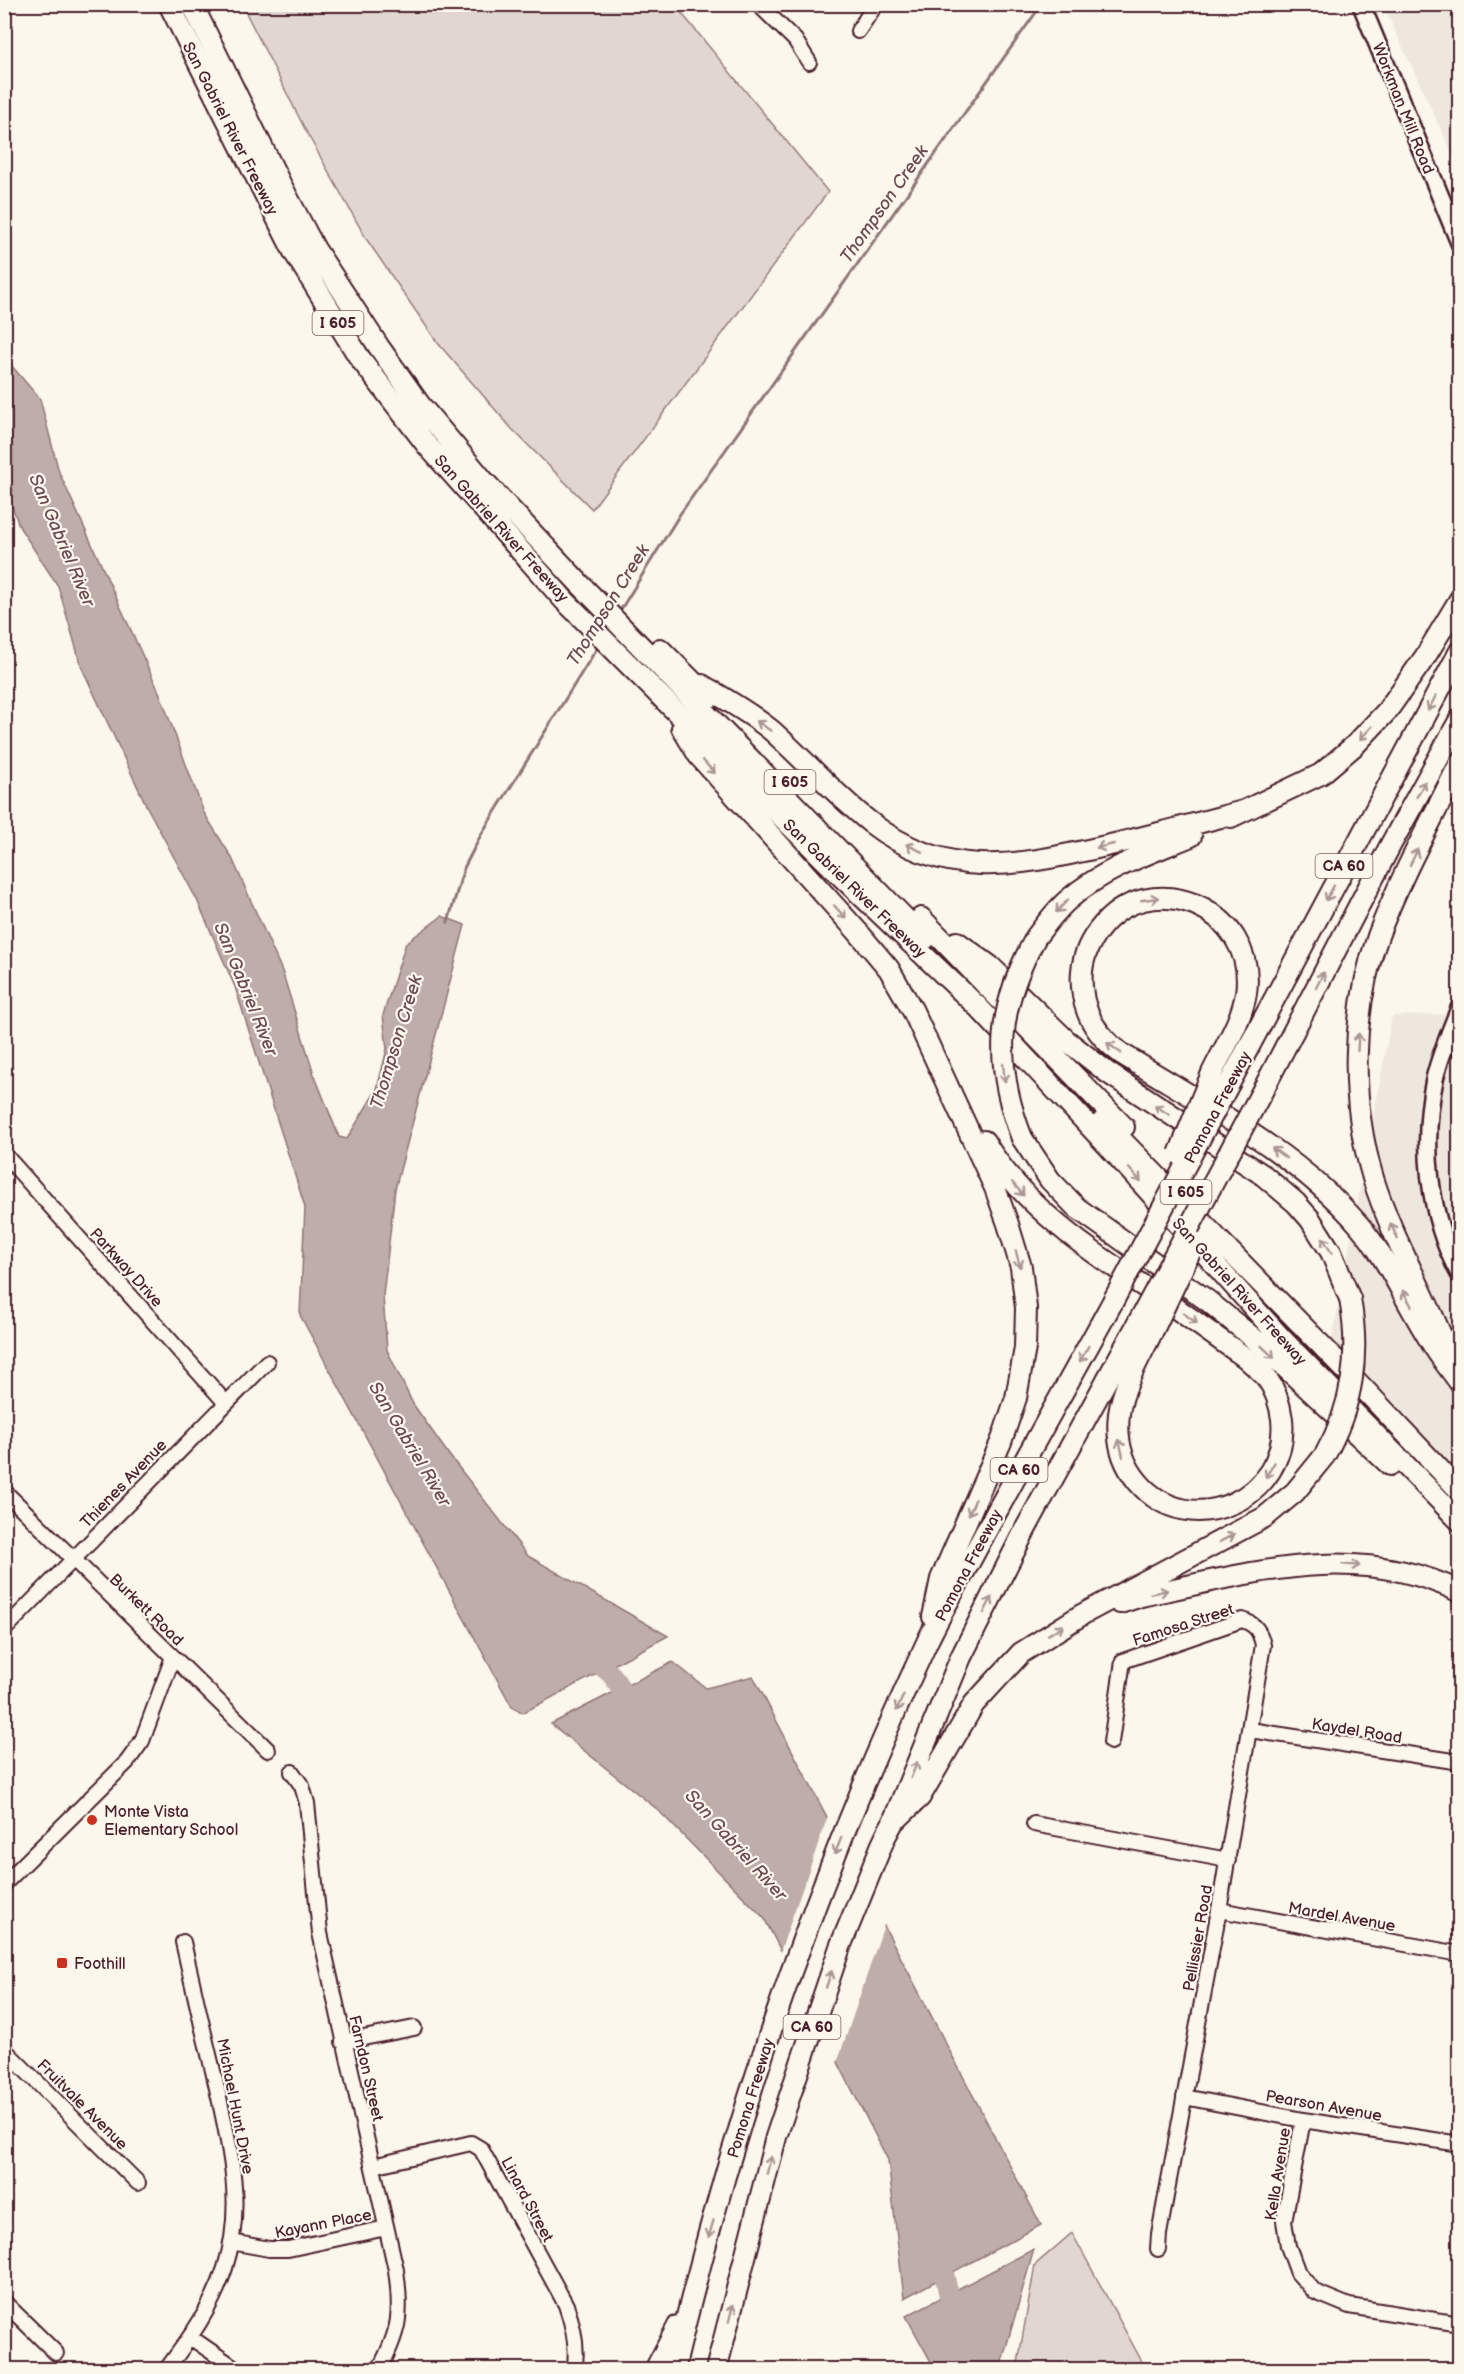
<svg xmlns="http://www.w3.org/2000/svg" width="1464" height="2374" font-family="'Balsamiq Sans',sans-serif">
<rect width="100%" height="100%" fill="#fbf7ec"/>
<filter id="ink" filterUnits="userSpaceOnUse"><feTurbulence type="fractalNoise" baseFrequency=".0167" numOctaves="2"/><feDisplacementMap in="SourceGraphic" scale="12" xChannelSelector="R" yChannelSelector="G"/><feConvolveMatrix kernelMatrix="1 2 1 2 8 2 1 2 1" color-interpolation-filters="sRGB"/></filter>
<g filter="url(#ink)">
<path fill="#eee7de" d="M 1383,5 L 1459,5 L 1459,168 Z
M 1459,1014 L 1459,1494 L 1329,1357 L 1392,1016 Z"/>
<path fill="#e2d7d0" stroke="#967b7e" stroke-width="1.5" d="M 242,5 L 675,5 L 828,192 L 592,509 L 512,429 L 437,342 L 367,240 L 308,135 Z
M 1072,2233 L 1146,2369 L 1017,2369 L 1035,2265 Z"/>
<path fill="#bfadaa" stroke="#907477" stroke-width="1.5" d="M 5,358 L 40,399 L 59,472 L 160,694 L 204,813 L 232,858 L 282,971 L 314,1074 L 339,1137 L 347,1139 L 377,1089 L 387,1049 L 383,1015 L 406,943 L 442,916 L 465,925 L 395,1189 L 383,1296 L 387,1350 L 413,1404 L 449,1455 L 528,1556 L 668,1636 L 523,1713 L 512,1707 L 300,1315 L 305,1207 L 235,987 L 197,900 L 147,807 L 82,668 L 58,586 L 20,528 L 5,487 Z
M 673,1662 L 706,1688 L 753,1676 L 1041,2225 L 904,2298 L 888,2160 L 764,1918 L 658,1810 L 551,1724 Z
M 1034,2249 L 1001,2365 L 1001,2369 L 935,2369 L 906,2316 Z"/>
<path fill="#fbf7ec" d="M 829,1813 L 885,1922 L 837,2063 L 779,1955 Z"/>
<g fill="none" stroke-linecap="round" stroke-linejoin="round">
<path stroke="#907477" stroke-width="3" d="M 618,614 L 680,514 L 1042,4
M 448,922 L 464,868 L 482,833 L 599,645"/>
<path stroke="#bfadaa" stroke-width="20" d="M 585,1652 L 612,1675 L 635,1712
M 939,2252 L 966,2370"/>
<g stroke="#4a1f2b" stroke-width="18">
<path id="minor" d="M 758,4 L 795,40 L 809,62
M 858,31 L 876,4
M 1448,215 L 1460,205
M 4,1154 L 225,1402
M 4,1491 L 268,1750
M 4,1630 L 267,1362
M 1250,1730 L 1460,1762
M 1111,1742 L 1123,1661 L 1242,1620 C 1256,1624 1260,1632 1263,1645 L 1219,1910 L 1159,2234 L 1158,2249
M 292,1772 L 302,1786 L 307,1803 L 320,1933 L 396,2270 C 402,2314 400,2330 379,2370
M 1034,1824 L 1228,1860
M 4,1884 L 127,1762 L 142,1741 L 173,1657
M 1219,1910 L 1460,1954
M 343,2042 L 414,2028
M 4,2049 L 138,2183
M 1184,2097 L 1303,2120 L 1460,2144
M 1303,2120 L 1284,2221 L 1288,2246 L 1298,2273 L 1315,2292 L 1349,2306 L 1460,2324
M 373,2166 L 471,2143 L 481,2149 L 566,2305 C 573,2325 579,2348 574,2370
M 231,2242 L 269,2249 L 288,2249 L 386,2228
M 4,2302 L 56,2353
M 190,2337 L 238,2370
M 166,2370 C 190,2338 213,2306 225,2268 C 246,2203 228,2139 214,2075 C 203,2031 193,1986 183,1942"/>
</g>
<g stroke="#4a1f2b" stroke-width="21">
<path id="major" d="M 1361,4 L 1460,244
M 1460,1007 C 1451,1030 1441,1053 1435,1077 C 1421,1143 1428,1216 1460,1275"/>
</g>
<g stroke="#4a1f2b" stroke-width="24">
<path id="highway" d="M 169,4 L 294,252 L 359,357 L 426,444 L 565,601 L 844,879 L 979,1008 L 1110,1148 L 1281,1338 L 1460,1521
M 192,4 L 280,183 L 315,249 L 379,347 L 420,405 L 483,480 L 578,582 L 925,939
M 660,649 L 709,698
M 702,685 C 725,699 750,713 771,730 C 805,760 835,795 871,823 C 945,880 1013,867 1097,848 C 1146,837 1194,824 1243,811
M 682,728 L 699,756 L 858,932 L 889,969 L 913,1011 L 995,1188 L 1008,1224 L 1021,1267 L 1026,1308 L 1025,1348 L 1016,1398 L 1001,1442 L 941,1579 L 933,1617
M 1231,817 L 1321,774 L 1355,745 L 1387,711 L 1425,657 L 1460,599
M 921,918 L 1124,1127
M 1036,937 C 1046,924 1056,910 1069,899 C 1105,868 1148,854 1191,836
M 957,942 L 990,966 L 1066,1040 L 1108,1073 L 1263,1175 L 1296,1203 L 1310,1219 L 1331,1252 L 1350,1299
M 1212,1073 C 1224,1048 1242,1020 1246,993 C 1258,909 1149,862 1098,931 C 1086,947 1080,966 1082,987 C 1084,1016 1098,1037 1122,1054 C 1204,1105 1295,1151 1359,1225 C 1389,1260 1406,1303 1431,1342 C 1439,1356 1450,1369 1460,1383
M 1230,1082 L 1460,651
M 1265,1086 L 1391,844 L 1460,719
M 1103,1121 L 1364,1389 L 1460,1491
M 1022,1138 L 1050,1180 L 1077,1208 L 1208,1301 L 1258,1342 L 1390,1465
M 984,1141 C 1026,1211 1093,1253 1160,1297 C 1189,1317 1217,1338 1246,1358 C 1252,1364 1260,1370 1266,1377 C 1275,1389 1280,1404 1282,1419 C 1290,1498 1190,1544 1138,1482 C 1122,1463 1116,1440 1119,1414 C 1123,1383 1144,1351 1157,1322
M 1445,1345 C 1423,1289 1391,1236 1373,1178 C 1350,1101 1351,1012 1378,936 C 1400,877 1432,820 1460,763
M 1120,1603 L 1141,1596 C 1248,1574 1355,1540 1460,1592
M 898,1818 L 920,1797 L 974,1704 L 1021,1653 L 1083,1614 L 1265,1517 L 1295,1492 L 1325,1455
M 655,2370 L 678,2326
M 674,2370 C 733,2118 818,1874 928,1640 C 943,1609 961,1578 977,1548 C 1021,1466 1067,1385 1112,1303
M 716,2370 L 776,2137 L 840,1947 L 885,1837 L 892,1824 L 961,1657 L 1026,1528 L 1139,1321"/>
</g>
<use href="#minor" stroke="#fbf7ec" stroke-width="14"/>
<use href="#major" stroke="#fbf7ec" stroke-width="16"/>
<use href="#highway" stroke="#fbf7ec" stroke-width="20"/>
<g stroke="#4a1f2b" stroke-width="24" stroke-linecap="butt">
<path id="highway-bridge" d="M 1022,1138 C 993,1064 997,1007 1036,937
M 1179,1154 L 1212,1073
M 1112,1303 L 1230,1082
M 1139,1321 L 1265,1086
M 1157,1322 L 1195,1242
M 1325,1455 C 1353,1405 1360,1355 1350,1299"/>
</g>
<use href="#highway-bridge" stroke="#fbf7ec" stroke-width="20"/>
</g>
<defs><path id="oneway-shaft" d="M-6 0H5M1.5-3L5.5 0L1.5 3" fill="none" stroke-width="1.6" stroke-linecap="round" stroke-linejoin="round" transform="scale(1.5)"/></defs>
<g stroke="#ab9695">
<use href="#oneway-shaft" transform="translate(1432 703) rotate(118)"/>
<use href="#oneway-shaft" transform="translate(764 726) rotate(-145)"/>
<use href="#oneway-shaft" transform="translate(1366 733) rotate(133)"/>
<use href="#oneway-shaft" transform="translate(709 767) rotate(48)"/>
<use href="#oneway-shaft" transform="translate(1421 789) rotate(-61)"/>
<use href="#oneway-shaft" transform="translate(1105 846) rotate(167)"/>
<use href="#oneway-shaft" transform="translate(914 848) rotate(-155)"/>
<use href="#oneway-shaft" transform="translate(1414 857) rotate(-64)"/>
<use href="#oneway-shaft" transform="translate(1330 893) rotate(118)"/>
<use href="#oneway-shaft" transform="translate(1150 899) rotate(-8)"/>
<use href="#oneway-shaft" transform="translate(1062 906) rotate(133)"/>
<use href="#oneway-shaft" transform="translate(840 912) rotate(48)"/>
<use href="#oneway-shaft" transform="translate(1320 980) rotate(-63)"/>
<use href="#oneway-shaft" transform="translate(1358 1042) rotate(-87)"/>
<use href="#oneway-shaft" transform="translate(1114 1048) rotate(-144)"/>
<use href="#oneway-shaft" transform="translate(1004 1073) rotate(84)"/>
<use href="#oneway-shaft" transform="translate(1162 1110) rotate(-147)"/>
<use href="#oneway-shaft" transform="translate(1279 1153) rotate(-144)"/>
<use href="#oneway-shaft" transform="translate(1135 1175) rotate(48)"/>
<use href="#oneway-shaft" transform="translate(1018 1189) rotate(49)"/>
<use href="#oneway-shaft" transform="translate(1394 1231) rotate(-114)"/>
<use href="#oneway-shaft" transform="translate(1327 1245) rotate(-120)"/>
<use href="#oneway-shaft" transform="translate(1018 1259) rotate(75)"/>
<use href="#oneway-shaft" transform="translate(1407 1298) rotate(-119)"/>
<use href="#oneway-shaft" transform="translate(1190 1318) rotate(36)"/>
<use href="#oneway-shaft" transform="translate(1268 1352) rotate(43)"/>
<use href="#oneway-shaft" transform="translate(1084 1354) rotate(119)"/>
<use href="#oneway-shaft" transform="translate(1121 1448) rotate(-103)"/>
<use href="#oneway-shaft" transform="translate(1270 1470) rotate(121)"/>
<use href="#oneway-shaft" transform="translate(972 1507) rotate(114)"/>
<use href="#oneway-shaft" transform="translate(1227 1538) rotate(-27)"/>
<use href="#oneway-shaft" transform="translate(1351 1565) rotate(5)"/>
<use href="#oneway-shaft" transform="translate(1159 1592) rotate(-12)"/>
<use href="#oneway-shaft" transform="translate(988 1605) rotate(-63)"/>
<use href="#oneway-shaft" transform="translate(1056 1630) rotate(-31)"/>
<use href="#oneway-shaft" transform="translate(900 1703) rotate(114)"/>
<use href="#oneway-shaft" transform="translate(914 1770) rotate(-68)"/>
<use href="#oneway-shaft" transform="translate(838 1846) rotate(112)"/>
<use href="#oneway-shaft" transform="translate(829 1979) rotate(-71)"/>
<use href="#oneway-shaft" transform="translate(769 2165) rotate(-76)"/>
<use href="#oneway-shaft" transform="translate(711 2229) rotate(106)"/>
<use href="#oneway-shaft" transform="translate(731 2313) rotate(-76)"/>
</g>
</g>
<g fill="#c8321e" stroke="#fbf7ec" stroke-width="2">
<circle cx="92" cy="1820" r="6"/>
<rect x="56" y="1957" width="12" height="12" rx="3"/>
</g>
<g text-anchor="middle" stroke-width="4.5" stroke-linejoin="round" paint-order="stroke">
<g fill="#fbf7ec" stroke="#7f6065" stroke-width="1.5">
<rect x="312.5" y="311" width="51" height="24" rx="4.5"/>
<rect x="764.5" y="770" width="51" height="24" rx="4.5"/>
<rect x="1315.5" y="854" width="57" height="24" rx="4.5"/>
<rect x="1160.5" y="1180" width="51" height="24" rx="4.5"/>
<rect x="990.5" y="1458" width="57" height="24" rx="4.5"/>
<rect x="783.5" y="2015" width="57" height="24" rx="4.5"/>
</g>
<g font-size="15" font-weight="bold" fill="#4a1f2b">
<text x="338" y="328">I 605</text>
<text x="790" y="787">I 605</text>
<text x="1344" y="871">CA 60</text>
<text x="1186" y="1197">I 605</text>
<text x="1019" y="1475">CA 60</text>
<text x="812" y="2032">CA 60</text>
</g>
<g font-size="16" fill="#4a1f2b" stroke="#fbf7ec">
<text transform="translate(1404 108) rotate(68)" y="6">Workman Mill Road</text>
<text transform="translate(231 128) rotate(63)" y="6">San Gabriel River Freeway</text>
<text transform="translate(502 528) rotate(48)" y="6">San Gabriel River Freeway</text>
<text transform="translate(855 888) rotate(44)" y="6">San Gabriel River Freeway</text>
<text transform="translate(1217 1107) rotate(-62)" y="6">Pomona Freeway</text>
<text transform="translate(127 1267) rotate(48)" y="6">Parkway Drive</text>
<text transform="translate(1240 1291) rotate(48)" y="6">San Gabriel River Freeway</text>
<text transform="translate(123 1483) rotate(-46)" y="6">Thienes Avenue</text>
<text transform="translate(968 1565) rotate(-62)" y="6">Pomona Freeway</text>
<text transform="translate(147 1609) rotate(44)" y="6">Burkett Road</text>
<text transform="translate(1183 1624) rotate(-18)" y="6">Famosa Street</text>
<text transform="translate(1357 1730) rotate(9)" y="6">Kaydel Road</text>
<text transform="translate(1342 1916) rotate(10)" y="6">Mardel Avenue</text>
<text transform="translate(1197 1938) rotate(-80)" y="6">Pellissier Road</text>
<text transform="translate(367 2068) rotate(77)" y="6">Farndon Street</text>
<text transform="translate(750 2098) rotate(-73)" y="6">Pomona Freeway</text>
<text transform="translate(83 2104) rotate(45)" y="6">Fruitvale Avenue</text>
<text transform="translate(1324 2105) rotate(10)" y="6">Pearson Avenue</text>
<text transform="translate(236 2106) rotate(79)" y="6">Michael Hunt Drive</text>
<text transform="translate(1277 2174) rotate(-81)" y="6">Kella Avenue</text>
<text transform="translate(528 2199) rotate(62)" y="6">Linard Street</text>
<text transform="translate(323 2223) rotate(-11)" y="6">Kayann Place</text>
</g>
<g font-size="16" fill="#4a1f2b" stroke="#fbf7ec" text-anchor="start">
<text x="104" y="1817">Monte Vista<tspan x="104" dy="18">Elementary School</tspan></text>
<text x="74" y="1969">Foothill</text>
</g>
<g font-size="18" font-style="italic" fill="#6d4a51" stroke="#fbf7ec">
<text transform="translate(884 204) rotate(-55)" y="6">Thompson Creek</text>
<text transform="translate(62 540) rotate(67)" y="6">San Gabriel River</text>
<text transform="translate(608 605) rotate(-58)" y="6">Thompson Creek</text>
<text transform="translate(246 989) rotate(68)" y="6">San Gabriel River</text>
<text transform="translate(396 1042) rotate(-73)" y="6">Thompson Creek</text>
<text transform="translate(410 1444) rotate(59)" y="6">San Gabriel River</text>
<text transform="translate(736 1845) rotate(48)" y="6">San Gabriel River</text>
</g>
</g>
<rect width="1464" height="2374" fill="none" stroke="#fbf7ec" stroke-width="24"/>
<rect x="12" y="12" width="1440" height="2350" fill="none" stroke="#4a1f2b" stroke-width="2" filter="url(#ink)"/>
</svg>
